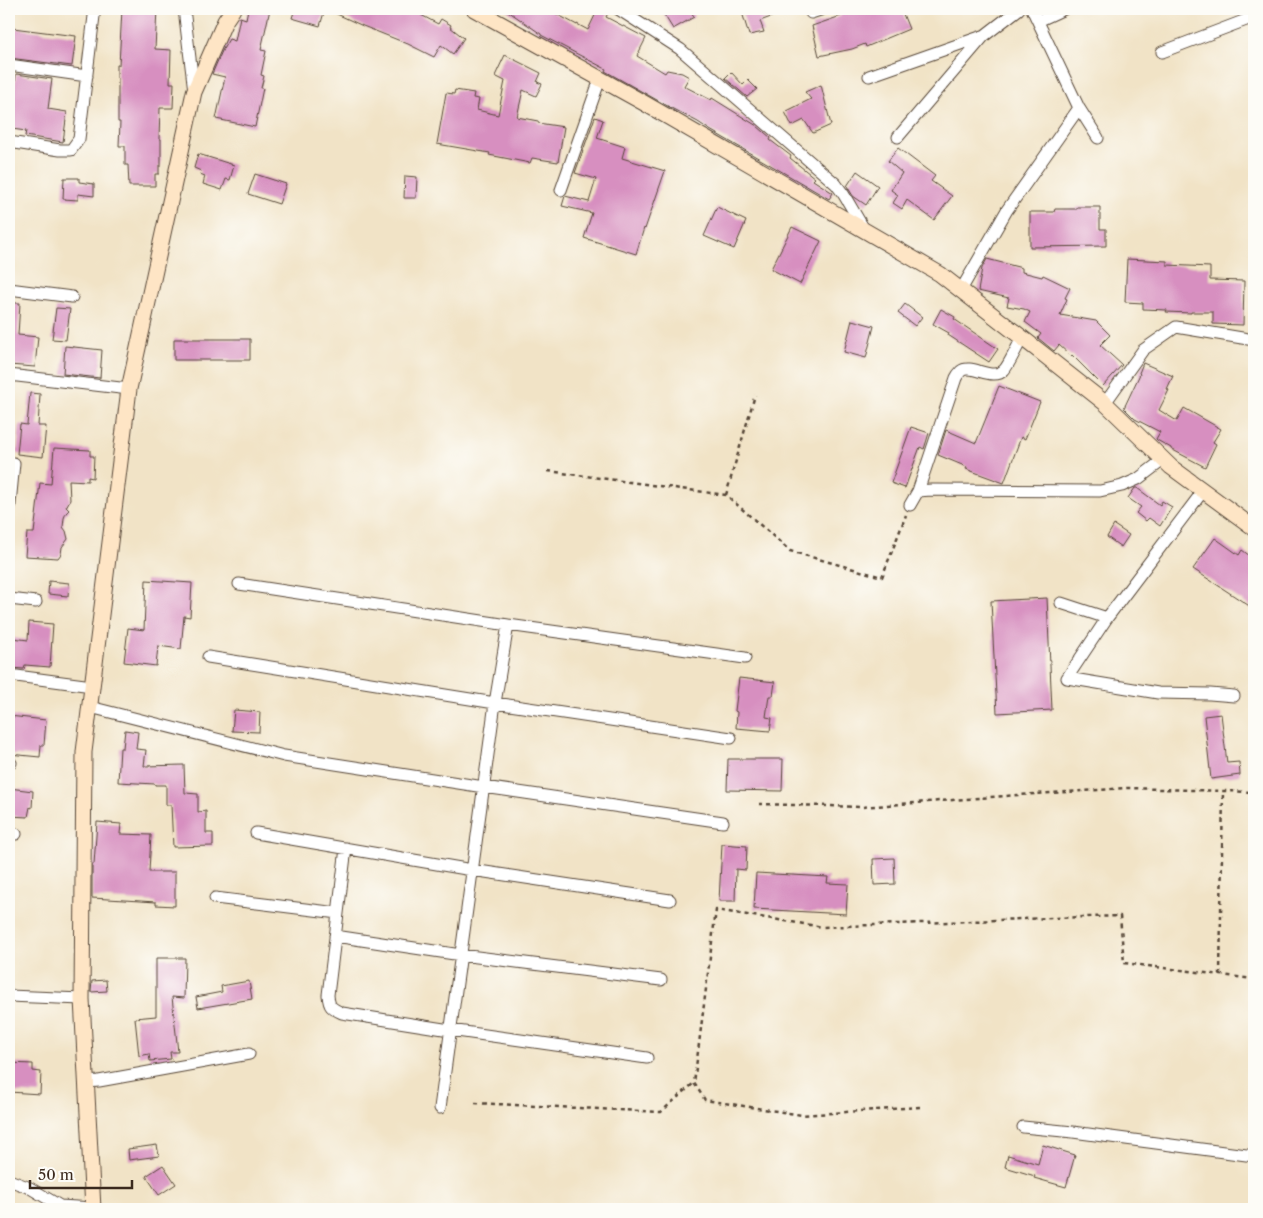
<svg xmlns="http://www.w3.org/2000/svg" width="1263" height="1218" font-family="'Libre Caslon Text',serif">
<rect width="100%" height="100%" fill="#fdfcf7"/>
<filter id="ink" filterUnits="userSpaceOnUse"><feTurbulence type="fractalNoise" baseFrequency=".02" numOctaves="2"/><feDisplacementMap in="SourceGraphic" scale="10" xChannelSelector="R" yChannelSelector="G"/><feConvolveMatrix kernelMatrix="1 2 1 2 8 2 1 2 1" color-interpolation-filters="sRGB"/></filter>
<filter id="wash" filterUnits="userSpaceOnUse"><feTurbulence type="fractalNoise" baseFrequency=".0096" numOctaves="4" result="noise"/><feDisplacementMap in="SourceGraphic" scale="20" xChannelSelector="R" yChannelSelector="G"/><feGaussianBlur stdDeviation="1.12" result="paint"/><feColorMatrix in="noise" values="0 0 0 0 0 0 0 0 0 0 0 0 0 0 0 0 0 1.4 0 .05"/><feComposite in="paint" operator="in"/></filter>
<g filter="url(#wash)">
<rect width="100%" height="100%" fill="#f1e3c6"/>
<g id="blocks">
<path fill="#d78fc0" d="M 122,9 L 157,9 L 155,49 L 171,50 L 170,83 L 174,83 L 173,108 L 160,108 L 159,139 L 161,139 L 161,166 L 159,166 L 159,174 L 155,174 L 155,186 L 129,186 L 128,165 L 125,165 L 125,146 L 119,146 L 120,122 L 118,122 L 118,78 L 117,78 L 117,65 L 119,65 Z
M 248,9 L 270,9 L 261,50 L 266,51 L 261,75 L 264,76 L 261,88 L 263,88 L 255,127 L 216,119 L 225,77 L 212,74 L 222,51 L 229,39 L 235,41 L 240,17 L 246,19 Z
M 295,9 L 325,9 L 320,26 L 292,18 Z
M 326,9 L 423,9 L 421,15 L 438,24 L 441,19 L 451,25 L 450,27 L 464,38 L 453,54 L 441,45 L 434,57 L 408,44 L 363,26 Z
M 505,9 L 547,9 L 577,25 L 577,24 L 588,30 L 598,9 L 608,13 L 606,17 L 646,38 L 637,56 L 665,73 L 667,70 L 682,73 L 689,77 L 684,86 L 711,100 L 712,98 L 757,126 L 771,138 L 770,140 L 791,156 L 790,158 L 815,178 L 813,180 L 833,193 L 829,199 L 710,130 L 698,122 L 673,109 L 605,71 L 606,69 L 541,35 L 541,34 Z
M 670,9 L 690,9 L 694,17 L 673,29 L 663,13 Z
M 741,9 L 790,9 L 790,10 L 760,21 L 764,32 L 749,35 Z
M 856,9 L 901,9 L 909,29 L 866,47 L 865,44 L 852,49 L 819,56 L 812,26 L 841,16 L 840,15 Z
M 13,28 L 76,36 L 72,66 L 9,58 Z
M 505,55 L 541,73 L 537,82 L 542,84 L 536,96 L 523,90 L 517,117 L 538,121 L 538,123 L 564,127 L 558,162 L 532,158 L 530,163 L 489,155 L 490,153 L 437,144 L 446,93 L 454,94 L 455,90 L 474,93 L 473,98 L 479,99 L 477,110 L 498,115 L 505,81 L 495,76 Z
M 731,72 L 743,85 L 748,80 L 757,89 L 747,97 L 725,78 Z
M 16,74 L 52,79 L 48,109 L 67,112 L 63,142 L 25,136 L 26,131 L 12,129 L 15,104 L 13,103 Z
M 821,85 L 831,125 L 813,133 L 804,120 L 792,126 L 785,112 L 811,99 L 805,92 Z
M 595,117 L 603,120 L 597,138 L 625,147 L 622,158 L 665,171 L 645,229 L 644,228 L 636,254 L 584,238 L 592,213 L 562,206 L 565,196 L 589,202 L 596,179 L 575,173 Z
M 898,148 L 935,176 L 931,181 L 952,196 L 934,220 L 907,200 L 902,209 L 893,203 L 898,195 L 891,190 L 902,173 L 888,161 Z
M 198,154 L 234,165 L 230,180 L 226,179 L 222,190 L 203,184 L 205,176 L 200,174 L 201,171 L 194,168 Z
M 857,171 L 878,186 L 866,205 L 853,196 L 847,186 Z
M 255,174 L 286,184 L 279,204 L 248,194 Z
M 405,176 L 417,177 L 416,198 L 404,198 Z
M 64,178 L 79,178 L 79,182 L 94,184 L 94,196 L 78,194 L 78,200 L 63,199 Z
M 717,207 L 746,221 L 734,249 L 704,236 Z
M 1077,207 L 1100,207 L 1100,229 L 1106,229 L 1106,246 L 1030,247 L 1030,212 L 1054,212 L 1055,209 L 1077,209 Z
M 792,227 L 821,241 L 800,284 L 771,269 Z
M 987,259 L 1022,268 L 1022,272 L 1042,277 L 1043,275 L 1070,288 L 1065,298 L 1067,299 L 1060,315 L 1096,321 L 1110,335 L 1100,345 L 1122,365 L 1103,386 L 1072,355 L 1071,356 L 1059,345 L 1054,351 L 1038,338 L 1041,334 L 1025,322 L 1030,312 L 1024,309 L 1007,306 L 1009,298 L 978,291 L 982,268 Z
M 1127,259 L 1167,261 L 1167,265 L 1210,267 L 1210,280 L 1244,281 L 1243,325 L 1213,324 L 1213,312 L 1191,312 L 1191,313 L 1166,312 L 1167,310 L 1143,309 L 1143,303 L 1125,302 Z
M 9,303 L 20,303 L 18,335 L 38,337 L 35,367 L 9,365 Z
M 905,304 L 922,317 L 915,326 L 898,313 Z
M 56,308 L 70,309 L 66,340 L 52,339 Z
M 941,309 L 955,317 L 954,319 L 998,349 L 989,362 L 948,335 L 949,333 L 933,324 Z
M 852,320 L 874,326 L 866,358 L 844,352 Z
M 174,339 L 250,339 L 250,360 L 174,360 Z
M 65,346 L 102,350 L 100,378 L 63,374 Z
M 1143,363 L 1173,376 L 1167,389 L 1169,390 L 1159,410 L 1177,421 L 1184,408 L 1221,429 L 1213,442 L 1216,444 L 1205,467 L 1171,449 L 1171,448 L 1157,440 L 1156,439 L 1160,432 L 1135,419 L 1124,408 L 1140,374 L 1139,373 Z
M 999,386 L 1040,402 L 1025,439 L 1021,437 L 1004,483 L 966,469 L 967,467 L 938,455 L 946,430 L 976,443 Z
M 30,393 L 40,394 L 38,426 L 46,426 L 43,457 L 17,454 L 20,424 L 27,425 Z
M 911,427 L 929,433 L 924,449 L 920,447 L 905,488 L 891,483 Z
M 54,448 L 90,450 L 90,456 L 94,456 L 93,478 L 88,477 L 88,481 L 69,480 L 70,500 L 66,507 L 69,510 L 66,513 L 64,518 L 63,527 L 66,531 L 68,539 L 62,547 L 61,554 L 58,558 L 25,556 L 27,533 L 34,533 L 40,483 L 51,484 Z
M 1135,488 L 1137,488 L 1160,505 L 1162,501 L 1172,507 L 1160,526 L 1149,518 L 1146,521 L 1136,513 L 1141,507 L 1128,498 Z
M 1114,525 L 1129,535 L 1121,547 L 1107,537 Z
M 1215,538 L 1239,555 L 1242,550 L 1254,559 L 1254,609 L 1193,569 Z
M 146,580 L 192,583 L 190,617 L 184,616 L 181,649 L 158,646 L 156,666 L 124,662 L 128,628 L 144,630 Z
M 49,581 L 69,583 L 68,596 L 48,594 Z
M 1047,598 L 1052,710 L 997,713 L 991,601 Z
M 29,622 L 53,624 L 50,667 L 25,665 L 24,669 L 10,668 L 13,638 L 28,640 Z
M 739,678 L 775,682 L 773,696 L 769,696 L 766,717 L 772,718 L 770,731 L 736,728 L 737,712 L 735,711 Z
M 234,710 L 260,712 L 259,732 L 232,731 Z
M 1221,714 L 1227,763 L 1239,762 L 1240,775 L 1211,779 L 1204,716 Z
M 9,716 L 46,720 L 44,745 L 41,745 L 40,757 L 9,754 Z
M 125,730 L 138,732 L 136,749 L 146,750 L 144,766 L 184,765 L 185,793 L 198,794 L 198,812 L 206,811 L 206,833 L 213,833 L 213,846 L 173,847 L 171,805 L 166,805 L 166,785 L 155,785 L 155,784 L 118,782 L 120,748 L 123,748 Z
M 728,759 L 783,759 L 782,791 L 727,790 Z
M 9,788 L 33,791 L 32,808 L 30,807 L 28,817 L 9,816 Z
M 97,822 L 121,824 L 120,834 L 151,835 L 149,872 L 175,872 L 175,906 L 156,905 L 156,902 L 92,898 L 92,864 L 94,864 Z
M 722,844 L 747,846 L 746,870 L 736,869 L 735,901 L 719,901 Z
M 894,858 L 895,884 L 874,885 L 873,859 Z
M 756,873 L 828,877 L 827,883 L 848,884 L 846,914 L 754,909 Z
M 156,958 L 185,958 L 184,998 L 172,997 L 178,1052 L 170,1052 L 171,1059 L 150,1061 L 149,1054 L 139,1056 L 135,1018 L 156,1016 Z
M 106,980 L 107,991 L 91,992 L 92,981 Z
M 249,981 L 252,999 L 198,1008 L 196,997 L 222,992 L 221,986 Z
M 9,1063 L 33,1064 L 33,1071 L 41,1072 L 40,1094 L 9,1092 Z
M 157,1145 L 159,1156 L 129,1160 L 128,1149 Z
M 1043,1145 L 1075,1155 L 1066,1187 L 1034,1178 L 1035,1176 L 1005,1167 L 1008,1155 L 1038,1164 Z
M 163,1165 L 176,1184 L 159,1195 L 146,1176 Z"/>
</g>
</g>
<g filter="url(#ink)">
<use href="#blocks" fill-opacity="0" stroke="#564637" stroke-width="1"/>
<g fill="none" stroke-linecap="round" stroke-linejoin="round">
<g stroke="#564637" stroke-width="13">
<path id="minor" d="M 184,9 L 194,91
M 618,9 L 680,49 L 836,184 L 844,195 L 864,229
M 1032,9 L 1079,108 L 1098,138
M 811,13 L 823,9
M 1038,21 L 1064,9
M 1162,52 L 1254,17
M 9,65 L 87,76
M 869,76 L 983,36
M 898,137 L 984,36 L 1019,9
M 9,142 L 60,150 L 71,150 L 79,139 L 94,16 L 94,9
M 561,190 L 600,79
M 9,289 L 72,297
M 961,290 L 1007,210 L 1079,108
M 9,375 L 129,389
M 1105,403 L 1143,350 L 1176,327 L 1254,340
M 9,463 L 14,463 L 9,514
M 918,491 L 956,378 C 957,376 960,372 961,371 C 971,363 993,382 1004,370 C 1009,365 1018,345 1022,338
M 910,505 L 918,491 L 931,490 L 1100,491 L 1122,486 L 1138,479 L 1163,460
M 239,584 L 508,625 L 745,658
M 9,599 L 36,602
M 1061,603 L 1107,618 L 1203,491
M 1107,618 L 1067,678 L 1158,693 L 1210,694 L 1234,696
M 208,657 L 495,703 L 731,738
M 9,675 L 92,686
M 90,707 L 284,756 L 484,787 L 723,822
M 9,763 L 11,763
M 9,833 L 16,834
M 256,833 L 472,870 L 670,900
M 346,848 L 328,995 C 329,1007 331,1008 342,1013 L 450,1030 L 647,1058
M 215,898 L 338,913
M 335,936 L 461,955 L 661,980
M 9,996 L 82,999
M 87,1082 L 99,1081 L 249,1054
M 440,1108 L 495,703 L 508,625
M 1023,1127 L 1073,1132 L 1254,1156
M 9,1180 L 30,1188 L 60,1206 L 93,1208"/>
</g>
<g stroke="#564637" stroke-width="17">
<path id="secondary" d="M 474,9 L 644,103 L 940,274 L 1043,354 L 1105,403 L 1171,467 L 1254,528
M 93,1209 L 82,999 L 84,752 L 129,389 L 194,92 L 225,21 L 233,9"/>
</g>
<path stroke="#564637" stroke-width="2.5" stroke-dasharray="4 4" stroke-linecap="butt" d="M 548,471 L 726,495 L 790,551 L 882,577 L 906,515
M 726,495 L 755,395
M 759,804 L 862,807 L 1018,795 L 1128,788 L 1254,792
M 1220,975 L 1223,791
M 475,1103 L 661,1112 L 694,1083
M 920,1107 L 802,1115 L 705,1100 L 694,1083 L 716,910 L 823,927 L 1022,919 L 1120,916 L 1124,963 L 1254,979"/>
<use href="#minor" stroke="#fff" stroke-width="11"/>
<use href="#secondary" stroke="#fee5c5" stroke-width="15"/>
</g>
</g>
<rect width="1263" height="1218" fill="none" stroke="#fdfcf7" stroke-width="30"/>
<path d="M30 1180v8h102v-8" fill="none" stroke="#3b2a1e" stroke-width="2.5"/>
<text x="38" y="1180" font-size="15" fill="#3b2a1e" stroke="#fdfcf7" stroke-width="4" paint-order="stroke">50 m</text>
</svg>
